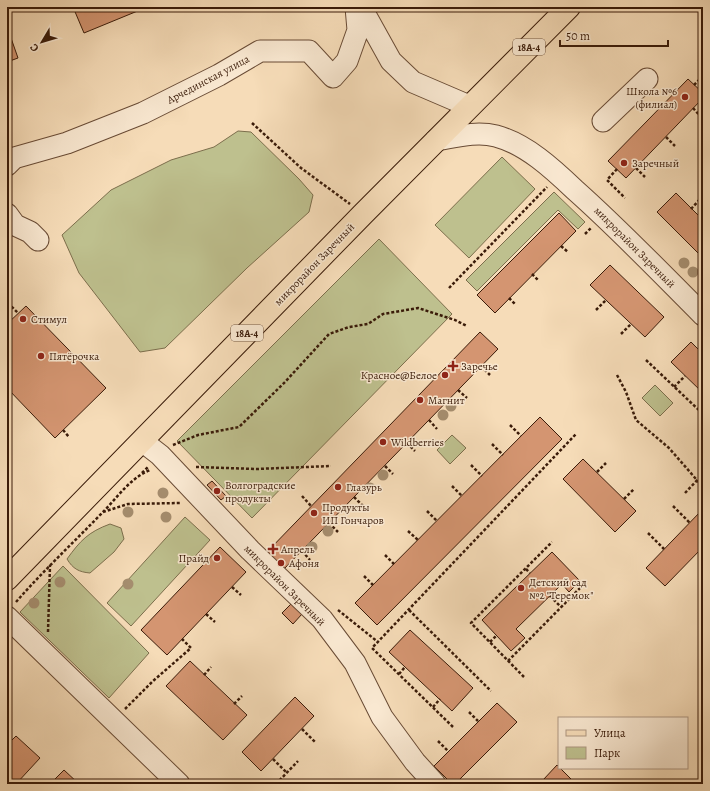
<svg xmlns="http://www.w3.org/2000/svg" width="710" height="791" font-family="Alegreya,serif">
<rect width="100%" height="100%" fill="#f6dcb8"/>
<filter id="stains"><feTurbulence type="fractalNoise" baseFrequency=".005" numOctaves="4"/><feColorMatrix values="0 0 0 0 .2 0 0 0 0 .09 0 0 0 0 .02 0 0 0 .5 -.17"/></filter>
<radialGradient id="worn" r=".72"><stop offset=".6" stop-color="#630" stop-opacity="0"/><stop offset="1" stop-color="#630" stop-opacity=".3"/></radialGradient>
<path fill="#bec08e" stroke="#7c6e4c" d="M 238,131 L 251,132 L 299,179 L 313,195 L 309,212 L 247,268 L 165,348 L 140,352 L 79,273 L 62,235 L 111,190 L 171,160 L 214,147 Z
M 502,157 L 535,189 L 469,258 L 435,225 Z
M 554,192 L 585,222 L 578,229 L 558,210 L 477,291 L 466,280 Z
M 379,239 L 452,314 L 252,518 L 177,441 Z
M 655,385 L 673,403 L 660,416 L 642,398 Z
M 452,435 L 466,448 L 450,464 L 437,450 Z
M 185,517 L 210,540 L 131,626 L 107,603 Z
M 110,524 L 121,528 L 124,539 L 114,552 L 90,573 C 79,572 73,569 67,559 C 80,541 88,532 110,524 Z
M 63,566 L 149,653 L 109,698 L 20,612 Z"/>
<path fill="#d49571" stroke="#3a1b09" d="M 73,7 L 139,7 L 140,10 L 84,33 Z
M 11,38 L 18,58 L 7,62 L 7,40 Z
M 688,79 L 703,93 L 703,98 L 626,178 L 608,161 Z
M 676,193 L 703,220 L 703,258 L 657,212 Z
M 559,213 L 576,231 L 495,313 L 477,295 Z
M 610,265 L 664,317 L 645,337 L 590,285 Z
M 26,306 L 106,388 L 55,438 L 7,388 L 7,324 Z
M 480,332 L 498,349 L 283,570 L 266,553 Z
M 691,342 L 703,354 L 703,393 L 671,362 Z
M 540,417 L 562,439 L 377,625 L 355,603 Z
M 583,459 L 636,511 L 615,532 L 563,479 Z
M 212,481 L 226,496 L 221,500 L 207,485 Z
M 701,511 L 703,514 L 703,547 L 665,586 L 646,568 Z
M 220,547 L 246,572 L 167,655 L 141,630 Z
M 552,552 L 580,581 L 569,592 L 562,584 L 516,629 L 525,638 L 511,651 L 482,620 Z
M 291,604 L 302,614 L 293,624 L 282,613 Z
M 410,630 L 473,688 L 452,711 L 389,652 Z
M 190,661 L 247,715 L 223,740 L 166,686 Z
M 295,697 L 314,716 L 261,771 L 242,752 Z
M 497,703 L 517,722 L 455,784 L 452,784 L 434,766 Z
M 16,736 L 40,758 L 16,784 L 7,784 L 7,745 Z
M 557,765 L 576,784 L 538,784 L 543,780 Z
M 64,770 L 79,784 L 50,784 Z"/>
<g fill="none" stroke-linecap="round" stroke-linejoin="round">
<g stroke="#694b35" stroke-width="23">
<path id="minor" d="M 361,7 L 391,61 L 413,82 L 469,106
M 603,121 L 647,79
M 436,140 C 455,137 476,131 496,136 C 526,144 553,169 575,190 C 620,230 661,273 703,315
M 7,165 L 14,158 L 67,143 L 143,113 L 219,75 L 260,51 L 309,51 L 333,77 L 347,61 L 358,30 L 356,7
M 7,214 L 15,225 L 30,232 L 38,240
M 142,441 L 160,455 L 250,550 L 322,619 L 355,663 L 382,717 L 415,762 L 435,784
M 7,617 L 179,784"/>
</g>
<g stroke="#3a1b09" stroke-width="24">
<path id="major" d="M 7,579 L 363,214 L 569,7"/>
</g>
<path stroke="#3a1b09" stroke-width="2.5" stroke-dasharray="3 2" stroke-linecap="butt" d="M 694,85 L 703,76
M 693,108 L 702,118
M 252,123 L 301,168 L 350,204
M 666,137 L 675,146
M 636,168 L 645,177
M 617,169 L 607,180 L 625,198
M 691,209 L 701,198
M 585,234 L 592,227
M 561,246 L 568,252
M 532,274 L 539,281
M 449,288 L 547,187
M 509,298 L 516,305
M 8,303 L 18,313
M 596,310 L 606,300
M 621,334 L 631,324
M 646,360 L 703,414
M 481,366 L 490,375
M 617,375 L 626,392 L 636,420 L 669,448 L 703,487
M 674,387 L 685,376
M 458,390 L 467,398
M 698,410 L 703,405
M 429,420 L 437,429
M 510,425 L 521,436
M 63,430 L 69,437
M 407,443 L 415,451
M 492,444 L 503,455
M 173,445 L 198,435 L 239,427 L 285,382 L 329,334 L 349,327 L 368,324 L 383,314 L 418,308 L 455,320 L 467,326
M 471,465 L 482,476
M 385,466 L 393,474
M 196,467 L 256,469 L 331,466
M 597,472 L 606,463
M 142,473 L 148,467
M 452,486 L 462,496
M 685,493 L 703,474
M 302,496 L 311,506
M 354,497 L 363,506
M 624,499 L 634,489
M 673,506 L 690,523
M 427,511 L 437,521
M 103,512 L 128,504 L 181,503
M 329,523 L 338,532
M 408,531 L 418,540
M 648,533 L 664,549
M 302,551 L 310,560
M 385,555 L 394,564
M 526,569 L 530,573
M 364,576 L 373,585
M 232,587 L 241,595
M 550,596 L 561,607
M 16,602 C 43,571 73,543 102,513 C 117,498 130,478 150,470
M 338,610 L 378,642
M 409,610 L 491,691
M 206,614 L 215,622
M 48,632 L 50,565
M 490,642 L 496,636
M 508,661 L 584,584
M 399,674 L 405,667
M 204,675 L 211,667
M 524,677 L 471,623 L 552,542
M 234,704 L 242,696
M 433,707 L 440,699
M 125,709 L 153,681 L 191,648 L 182,639
M 469,712 L 478,721
M 453,727 L 372,648 L 576,434
M 302,729 L 316,743
M 438,741 L 448,751
M 273,759 L 287,773
M 276,784 L 298,761"/>
<use href="#minor" stroke="#f9e8d1" stroke-width="21"/>
<use href="#major" stroke="#f6dcb8" stroke-width="22"/>
</g>
<g fill="#a58d6e">
<circle cx="684" cy="263" r="5.5"/>
<circle cx="693" cy="272" r="5.5"/>
<circle cx="451" cy="406" r="5.5"/>
<circle cx="443" cy="415" r="5.5"/>
<circle cx="383" cy="475" r="5.5"/>
<circle cx="370" cy="488" r="5.5"/>
<circle cx="163" cy="493" r="5.5"/>
<circle cx="128" cy="512" r="5.5"/>
<circle cx="166" cy="517" r="5.5"/>
<circle cx="328" cy="531" r="5.5"/>
<circle cx="312" cy="547" r="5.5"/>
<circle cx="60" cy="582" r="5.5"/>
<circle cx="128" cy="584" r="5.5"/>
<circle cx="34" cy="603" r="5.5"/>
</g>
<g fill="#8f2418" stroke="#f9e8d1" stroke-width="1.5">
<circle cx="685" cy="97" r="4"/>
<circle cx="624" cy="163" r="4"/>
<circle cx="23" cy="319" r="4"/>
<circle cx="41" cy="356" r="4"/>
<path d="M451 360h4v4h4v4h-4v4h-4v-4h-4v-4h4z"/>
<circle cx="445" cy="375" r="4"/>
<circle cx="420" cy="400" r="4"/>
<circle cx="383" cy="442" r="4"/>
<circle cx="338" cy="487" r="4"/>
<circle cx="217" cy="491" r="4"/>
<circle cx="314" cy="513" r="4"/>
<path d="M271 543h4v4h4v4h-4v4h-4v-4h-4v-4h4z"/>
<circle cx="217" cy="558" r="4"/>
<circle cx="281" cy="563" r="4"/>
<circle cx="521" cy="588" r="4"/>
</g>
<g text-anchor="middle" stroke-width="3" stroke-linejoin="round" paint-order="stroke">
<g fill="#f9e8d1" stroke="#735845" stroke-width="1">
<rect x="513" y="39" width="32" height="16" rx="3"/>
<rect x="231" y="325" width="32" height="16" rx="3"/>
</g>
<g font-size="10" font-weight="bold" fill="#3a1b09">
<text x="529" y="51">18А-4</text>
<text x="247" y="337">18А-4</text>
</g>
<g font-size="11" fill="#3a1b09" stroke="#f9e8d1">
<text transform="translate(208 79) rotate(-28)" y="4">Арчединская улица</text>
<text transform="translate(635 247) rotate(45)" y="4">микрорайон Заречный</text>
<text transform="translate(314 264) rotate(-46)" y="4">микрорайон Заречный</text>
<text transform="translate(285 585) rotate(45)" y="4">микрорайон Заречный</text>
</g>
<g font-size="11" fill="#3a1b09" stroke="#f9e8d1" text-anchor="start">
<text x="677" y="95" text-anchor="end">Школа №6<tspan x="677" dy="13">(филиал)</tspan></text>
<text x="632" y="167">Заречный</text>
<text x="31" y="323">Стимул</text>
<text x="49" y="360">Пятёрочка</text>
<text x="461" y="370">Заречье</text>
<text x="437" y="379" text-anchor="end">Красное@Белое</text>
<text x="428" y="404">Магнит</text>
<text x="391" y="446">Wildberries</text>
<text x="225" y="489">Волгоградские<tspan x="225" dy="13">продукты</tspan></text>
<text x="346" y="491">Глазурь</text>
<text x="322" y="511">Продукты<tspan x="322" dy="13">ИП Гончаров</tspan></text>
<text x="281" y="553">Апрель</text>
<text x="209" y="562" text-anchor="end">Прайд</text>
<text x="289" y="567">Афоня</text>
<text x="529" y="586">Детский сад<tspan x="529" dy="13">№2 "Теремок"</tspan></text>
</g>
</g>
<rect width="710" height="791" fill="none" stroke="#f6dcb8" stroke-width="24"/>
<rect x="8" y="8" width="694" height="775" fill="none" stroke="#3a1b09" stroke-width="2"/>
<rect x="12" y="12" width="686" height="767" fill="none" stroke="#3a1b09"/>
<rect x="558" y="717" width="130" height="52" fill="#f9e8d1" stroke="#ad9681"/>
<rect x="566" y="730" width="20" height="6" fill="#f6dcb8" stroke="#ad9681"/>
<text x="594" y="737" font-size="12" fill="#3a1b09">Улица</text>
<rect x="566" y="747" width="20" height="12" fill="#bec08e" stroke="#ad9681"/>
<text x="594" y="757" font-size="12" fill="#3a1b09">Парк</text>
<g transform="translate(42 42) rotate(232)" stroke="#f9e8d1" stroke-width="3" paint-order="stroke">
<path d="M0-3L7 15L0 10L-7 15Z" fill="#3a1b09"/>
<text y="-6" font-size="11" font-weight="bold" text-anchor="middle" fill="#3a1b09">С</text>
</g>
<path d="M560 40v6h108v-6" fill="none" stroke="#3a1b09" stroke-width="2"/>
<text x="566" y="40" font-size="12" fill="#3a1b09" stroke="#f9e8d1" stroke-width="3" paint-order="stroke">50 m</text>
<rect width="100%" height="100%" filter="url(#stains)"/>
<rect width="100%" height="100%" fill="url(#worn)"/>
</svg>
